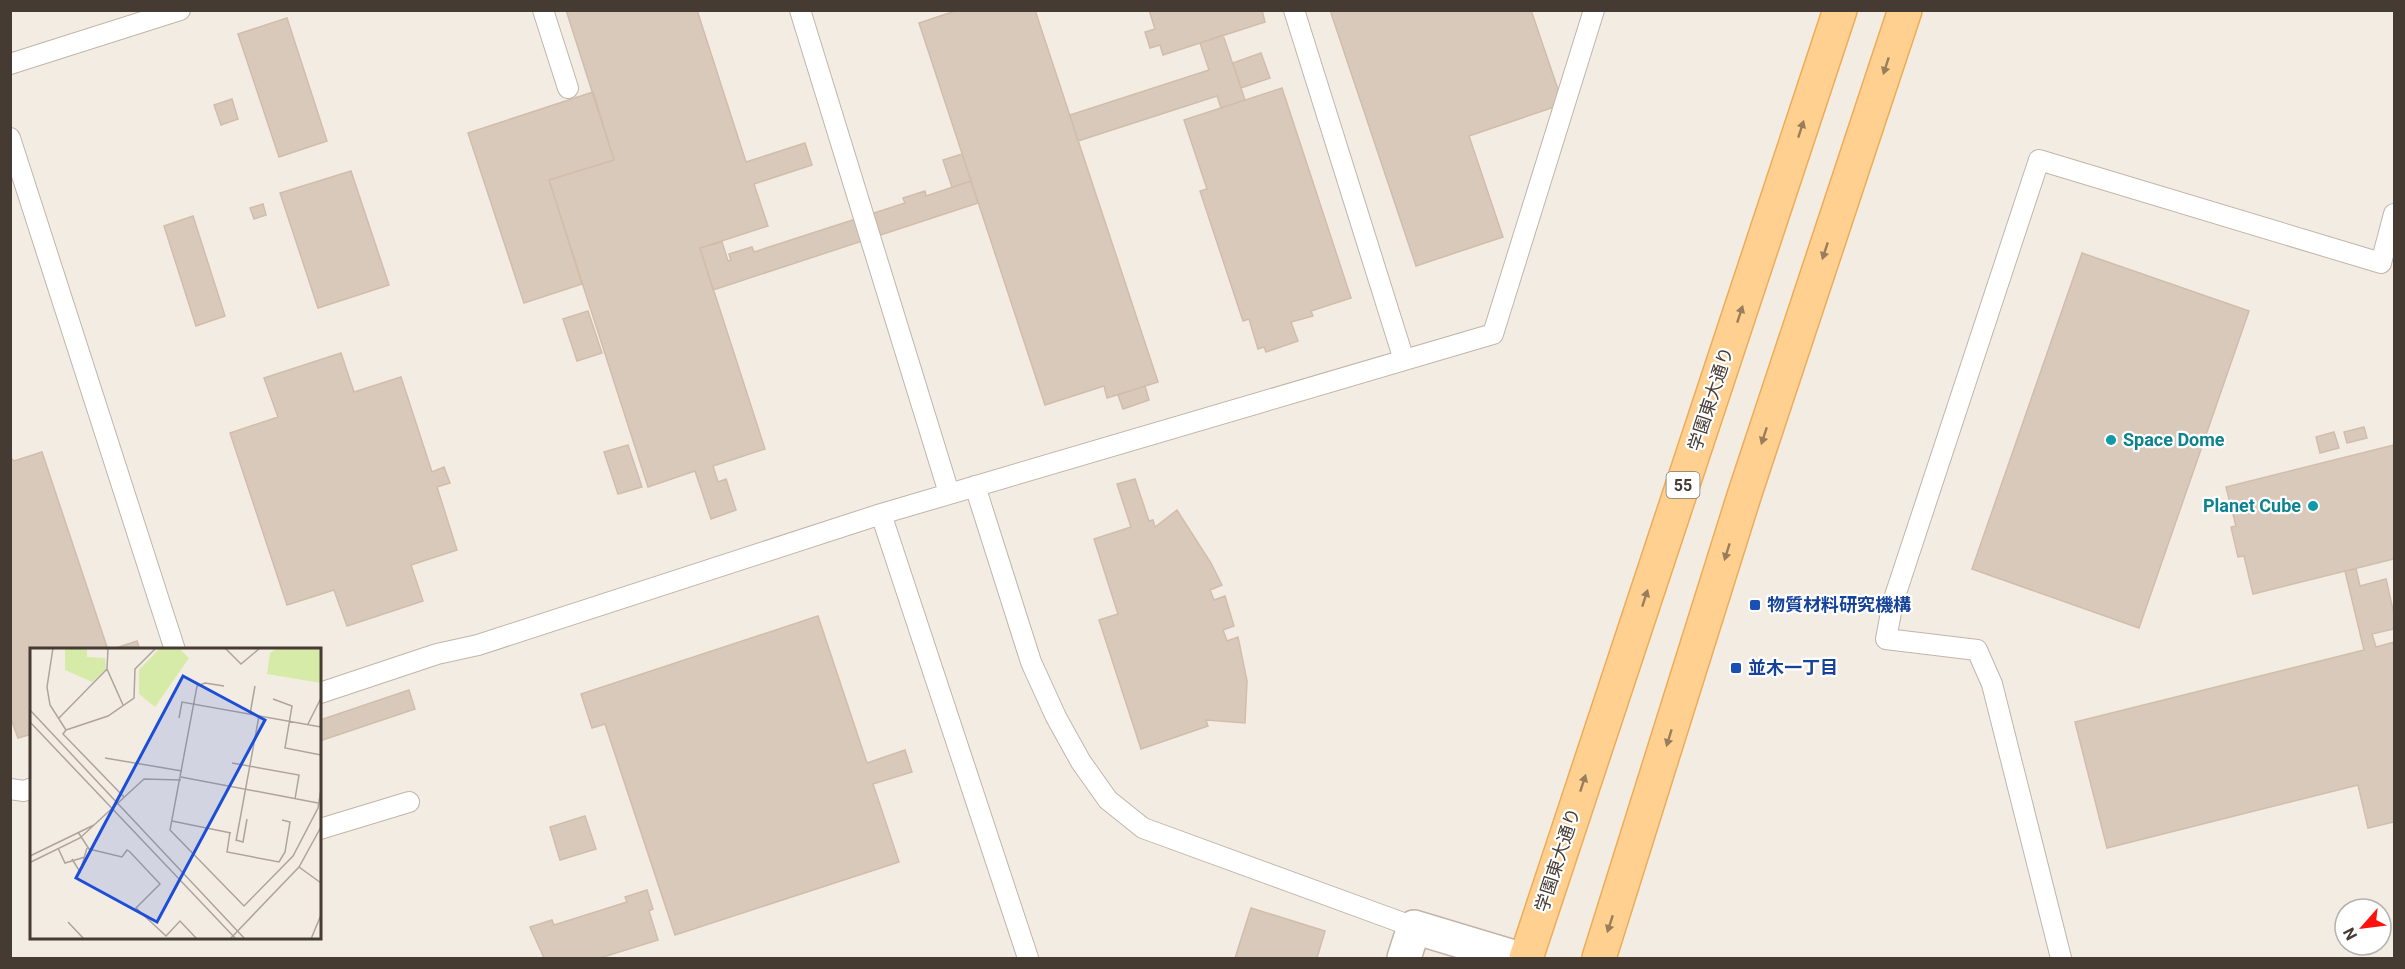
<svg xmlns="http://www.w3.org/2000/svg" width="2405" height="969" font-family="Roboto,'Noto Sans JP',sans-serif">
<rect width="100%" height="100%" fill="#f3ece3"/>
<path fill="#d9c9ba" stroke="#d1bdaa" stroke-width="1.5" d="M 566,10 L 697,10 L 746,162 L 805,143 L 812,165 L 754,184 L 768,226 L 700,248 L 765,449 L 713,466 L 718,482 L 726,479 L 736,510 L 711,519 L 695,471 L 648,487 L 549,180 L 614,160 Z
M 958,10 L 1035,10 L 1158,382 L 1107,398 L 1104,386 L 1045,405 L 919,23 Z
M 1149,10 L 1262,10 L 1265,22 L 1163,55 L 1160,45 L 1150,48 L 1145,32 L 1155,29 Z
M 1330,10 L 1531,10 L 1563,104 L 1469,136 L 1503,237 L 1416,266 Z
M 287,18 L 327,141 L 279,157 L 238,34 Z
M 1223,35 L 1245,100 L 1221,108 L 1217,96 L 1078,141 L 1070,115 L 1209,70 L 1200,43 Z
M 1261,53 L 1270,78 L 1241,88 L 1233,63 Z
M 1282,88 L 1351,298 L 1311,311 L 1313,316 L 1291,322 L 1298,341 L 1266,352 L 1264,347 L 1258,349 L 1249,319 L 1243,321 L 1200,191 L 1207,189 L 1184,120 Z
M 593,92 L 614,160 L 549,180 L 582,284 L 524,303 L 468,133 Z
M 232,99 L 238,119 L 221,125 L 214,105 Z
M 962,154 L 971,181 L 952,187 L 943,160 Z
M 351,171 L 389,285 L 318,308 L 280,193 Z
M 971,181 L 978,203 L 713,290 L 700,248 L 722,242 L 728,261 L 731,260 L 729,254 L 752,247 L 754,252 L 905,203 L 903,198 L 925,191 L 926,196 Z
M 263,204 L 266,215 L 254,219 L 250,208 Z
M 193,216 L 225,316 L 196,326 L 164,226 Z
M 2082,253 L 2249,311 L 2139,628 L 1972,569 Z
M 588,311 L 602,353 L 577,361 L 563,319 Z
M 341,353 L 354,392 L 401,377 L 432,472 L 444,467 L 450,483 L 437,487 L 457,550 L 411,565 L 423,601 L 347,626 L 334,590 L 287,605 L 230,433 L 278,417 L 264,378 Z
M 1145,386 L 1149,400 L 1123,409 L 1118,395 Z
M 2364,427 L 2367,438 L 2347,443 L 2344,432 Z
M 2334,432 L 2339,448 L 2320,453 L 2316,437 Z
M 628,445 L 642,487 L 618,494 L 604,452 Z
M 2394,445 L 2394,559 L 2253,594 L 2244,556 L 2238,557 L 2231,527 L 2236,526 L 2226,487 Z
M 42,452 L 108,650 L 32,650 L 32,734 L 18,738 L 10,716 L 10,457 L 14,461 Z
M 1135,479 L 1149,521 L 1153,520 L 1155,527 L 1177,510 L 1211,563 L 1222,585 L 1210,590 L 1214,600 L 1225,596 L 1234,626 L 1223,630 L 1227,641 L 1238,637 L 1247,681 L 1245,723 L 1206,720 L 1208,726 L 1141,749 L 1099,620 L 1118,614 L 1094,539 L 1131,527 L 1117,484 Z
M 2356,569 L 2360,586 L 2386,579 L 2394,614 L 2394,629 L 2372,634 L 2376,647 L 2394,642 L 2394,822 L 2368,828 L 2358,785 L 2107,848 L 2075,722 L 2364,650 L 2345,571 Z
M 818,616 L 867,763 L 905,750 L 912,772 L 873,784 L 899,862 L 675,935 L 605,724 L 592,728 L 581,694 Z
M 137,641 L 140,650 L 110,650 Z
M 409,690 L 415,709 L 320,741 L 320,720 Z
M 585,816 L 596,849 L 560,860 L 550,827 Z
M 647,890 L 653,909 L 649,911 L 658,940 L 600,958 L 544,958 L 530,927 L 552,920 L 554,925 L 627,902 L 625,897 Z
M 1251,908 L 1325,931 L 1317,958 L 1235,958 Z"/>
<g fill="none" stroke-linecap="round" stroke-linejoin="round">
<g stroke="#c2b5a8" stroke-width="22">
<path id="service" d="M 543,10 L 568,88
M 800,10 L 949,493
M 1294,10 L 1404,360
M 10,64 L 180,10
M 10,138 L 175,650
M 975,486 L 1031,662 L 1056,717 L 1081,762 L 1108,800 L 1143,828 L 1414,927
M 881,514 L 1028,958
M 320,693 L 437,654 L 478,645 L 881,514 L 1493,334 L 1594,10
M 10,789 L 24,791 L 32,788
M 320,829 L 409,802
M 2061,958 L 1992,684 L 1977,650 L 1886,639 L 1893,602 L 2039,160 L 2381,263 L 2394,214"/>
</g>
<g stroke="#c2b5a8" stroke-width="36">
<path id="minor" d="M 1404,958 L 1414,927 L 1517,958"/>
</g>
<g stroke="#edac57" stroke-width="36">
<path id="primary" d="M 1526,958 L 1840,10
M 1599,958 L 1744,496 L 1905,10"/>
</g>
<use href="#service" stroke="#fff" stroke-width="20"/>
<use href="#minor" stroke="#fff" stroke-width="33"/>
<use href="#primary" stroke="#ffd090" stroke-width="33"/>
</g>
<defs><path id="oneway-solid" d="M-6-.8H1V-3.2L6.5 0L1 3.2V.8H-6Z" transform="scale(1.5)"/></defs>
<g fill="#997e5d">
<use href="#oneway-solid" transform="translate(1886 66) rotate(108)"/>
<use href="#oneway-solid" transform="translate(1801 129) rotate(-72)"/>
<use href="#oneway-solid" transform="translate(1825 251) rotate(108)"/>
<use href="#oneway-solid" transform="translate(1740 314) rotate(-72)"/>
<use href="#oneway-solid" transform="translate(1764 436) rotate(108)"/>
<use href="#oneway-solid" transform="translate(1727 552) rotate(107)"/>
<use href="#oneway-solid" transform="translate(1645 598) rotate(-72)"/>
<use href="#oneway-solid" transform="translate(1669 738) rotate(107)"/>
<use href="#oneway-solid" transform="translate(1583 783) rotate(-72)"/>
<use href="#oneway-solid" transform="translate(1610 924) rotate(108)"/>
</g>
<g fill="#0f9aa8" stroke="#fff" stroke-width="2">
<circle cx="2111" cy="440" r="6"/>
<circle cx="2313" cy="506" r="6"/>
</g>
<g fill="#1a4fb4" stroke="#fff" stroke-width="2">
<rect x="1749" y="599" width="12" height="12" rx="3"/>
<rect x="1730" y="662" width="12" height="12" rx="3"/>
</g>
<g text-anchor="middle" stroke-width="4.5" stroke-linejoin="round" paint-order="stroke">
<rect fill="#fff" stroke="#7d7670" stroke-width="1.5" x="1666.5" y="472" width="33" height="26" rx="4.5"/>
<g font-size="16" font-weight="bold" fill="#453b33">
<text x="1683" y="491">55</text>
</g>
<g font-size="18" fill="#453b33" stroke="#fff">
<text transform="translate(1711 399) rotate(-72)" y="6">学園東大通り</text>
<text transform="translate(1558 860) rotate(-72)" y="6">学園東大通り</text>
</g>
<g font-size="18" font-weight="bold" fill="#0d838f" stroke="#fff" text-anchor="start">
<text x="2123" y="446">Space Dome</text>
<text x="2301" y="512" text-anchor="end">Planet Cube</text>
</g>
<g font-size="18" font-weight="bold" fill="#164399" stroke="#fff" text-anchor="start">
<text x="1767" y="611">物質材料研究機構</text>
<text x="1748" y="674">並木一丁目</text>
</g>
</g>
<g transform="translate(30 648)">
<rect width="291" height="291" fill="#f3ece3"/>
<path d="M 35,0 L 57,0 L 57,9 L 75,10 L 76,21 L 62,34 L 35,22 ZM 130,0 L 149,0 L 159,10 L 125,59 L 109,46 L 109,22 ZM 248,0 L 291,0 L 291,35 L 237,26 L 240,5 Z" fill="#d6eba8"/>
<path fill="none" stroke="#ada59d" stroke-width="1.5" d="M 23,0 L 17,39 L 20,57 L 36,82 L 33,86 L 94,149M 78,0 L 77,21 L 93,57M 195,0 L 211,16 L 230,0M 194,38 L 175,35 L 167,38 L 140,182 L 214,258 L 263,208 L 288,160 L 291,141M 243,51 L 262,58 L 255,100 L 291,107M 0,62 L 215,291M 220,66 L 225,38M 29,70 L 77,21M 149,70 L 152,54 L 291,79M 0,74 L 206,291M 278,76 L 291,50M 36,82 L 78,68 L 104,50 L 105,21 L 126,0M 75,110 L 152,123M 202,115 L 269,127 L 265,151M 151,129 L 288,155M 142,173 L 201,185M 64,177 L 114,131 L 151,132M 48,184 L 59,201 L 92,209 L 97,202 L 100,204 L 130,236 L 106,260 L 136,288 L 150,273 L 167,291M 200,184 L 197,204 L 249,214 L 255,204 L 260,174 L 252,172M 206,192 L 213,194 L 217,171M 206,193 L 229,68M 28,200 L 35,215 L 55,209M 0,208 L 64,177 L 50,190 L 1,214M 42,211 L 50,224 L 57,200M 269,219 L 291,235M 38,274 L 54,291M 200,291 L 269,219 L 291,179M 281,291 L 291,267"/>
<path fill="#1d4ed8" fill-opacity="0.15" stroke="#1d4ed8" stroke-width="3" d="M 153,28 L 235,72 L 127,274 L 46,230 Z"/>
<rect width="291" height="291" fill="none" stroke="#453b33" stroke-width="3"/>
</g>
<rect width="2405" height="969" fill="none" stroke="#453b33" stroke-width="24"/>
<g transform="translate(2363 927) rotate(242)"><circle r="28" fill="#ffffff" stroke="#b5b1ad" stroke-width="1.5"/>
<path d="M0-4.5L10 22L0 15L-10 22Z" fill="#ff120e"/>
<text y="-9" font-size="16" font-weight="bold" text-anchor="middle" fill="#453b33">N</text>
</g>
</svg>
